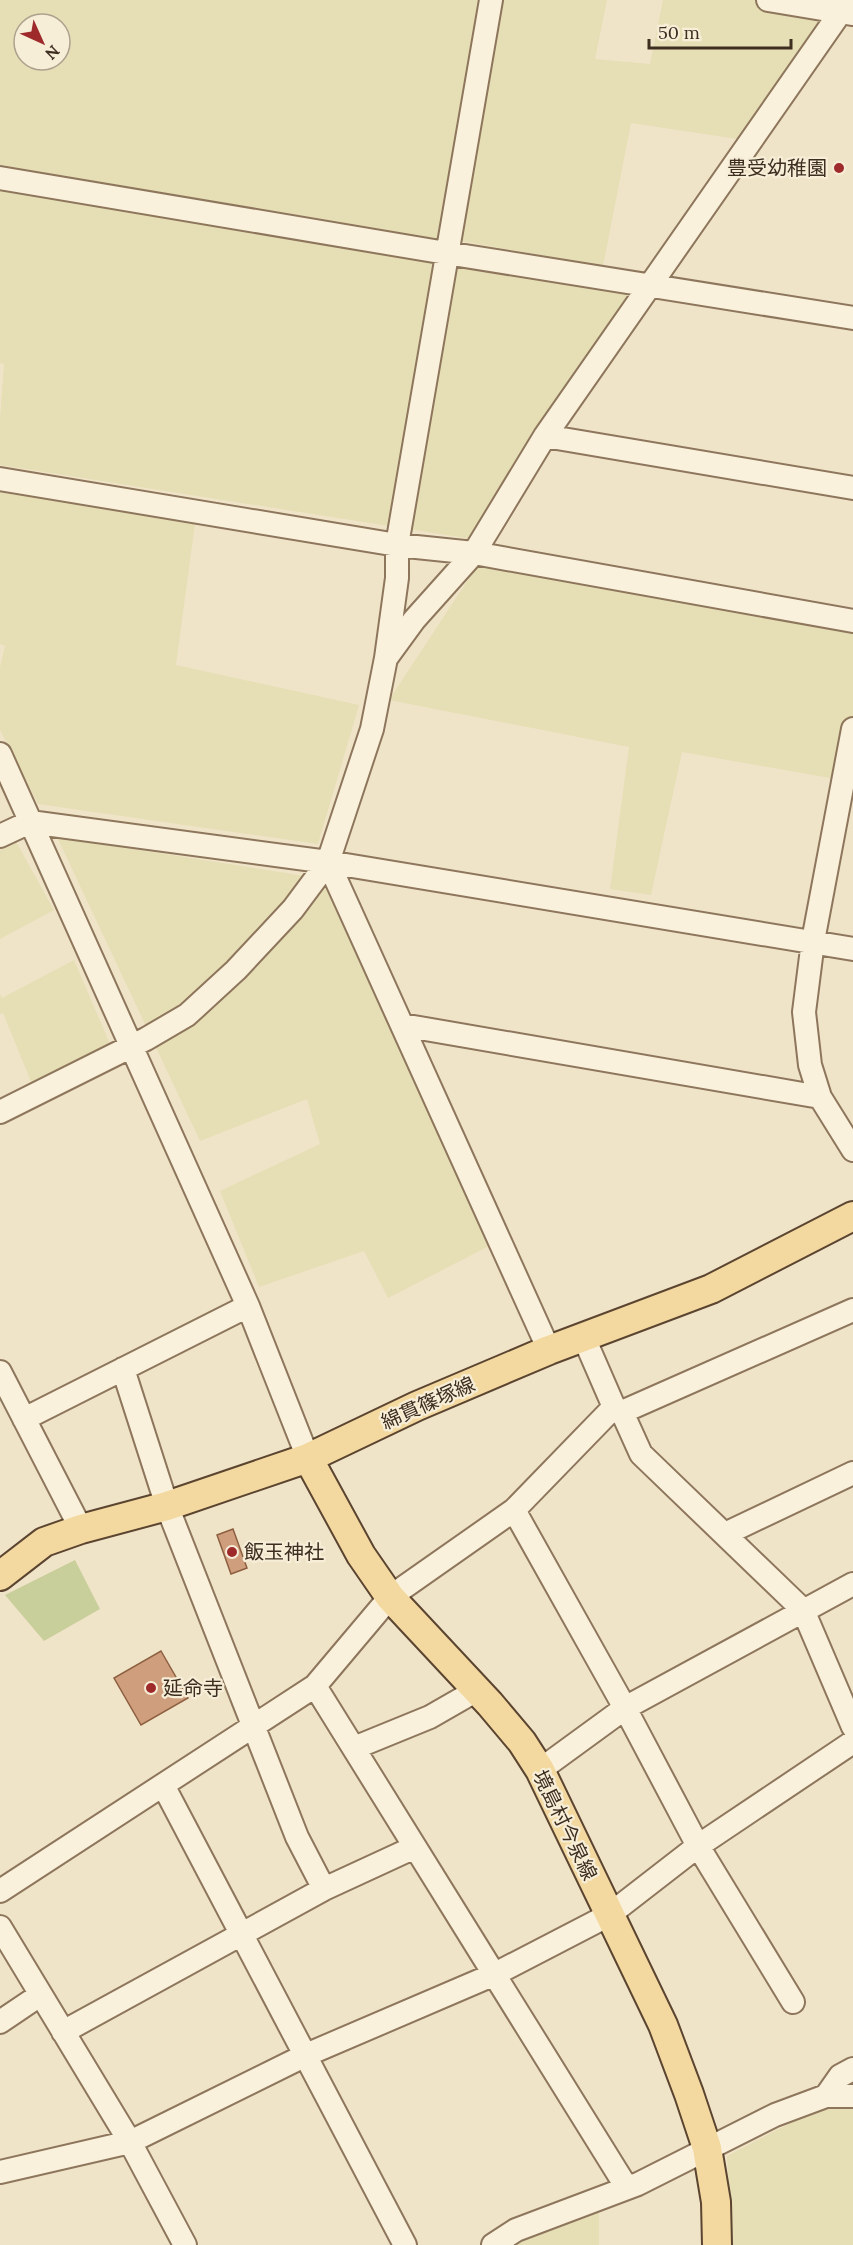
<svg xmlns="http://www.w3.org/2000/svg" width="853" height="2245" font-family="Lora,'Noto Sans JP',serif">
<rect width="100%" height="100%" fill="#f0e4c8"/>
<path fill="#e6deb5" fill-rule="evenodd" d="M 0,0 L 481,0 L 437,239 L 0,165 ZM 24,24 L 60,24 L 60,60 L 24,60 Z
M 501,0 L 607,0 L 595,59 L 650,64 L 663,0 L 808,0 L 826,18 L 744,140 L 631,123 L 603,266 L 461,241 Z
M 0,187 L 635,292 L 472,539 L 0,465 L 0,418 L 4,364 L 0,363 Z
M 0,486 L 196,516 L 176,665 L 359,705 L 318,844 L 38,804 L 0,730 L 0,667 L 5,646 L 0,644 Z
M 479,563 L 853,632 L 853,782 L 682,752 L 651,895 L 610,889 L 629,747 L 389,700 Z
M 57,837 L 324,879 L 493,1244 L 388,1298 L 364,1251 L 259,1287 L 220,1191 L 320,1144 L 307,1099 L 200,1141 Z
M 14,838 L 54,910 L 0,939 L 0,845 Z
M 74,960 L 113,1051 L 32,1084 L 3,1013 L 0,1014 L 0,994 L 2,998 Z
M 853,2102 L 853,2245 L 732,2245 L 727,2156 L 827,2104 Z
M 599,2208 L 599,2245 L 504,2245 Z"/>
<path fill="#c9cf9b" d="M 75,1560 L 100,1609 L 44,1641 L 5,1595 Z"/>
<path fill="#cf9f7d" stroke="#8d5f41" stroke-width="1.5" d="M 233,1529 L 247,1568 L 231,1574 L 217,1535 Z
M 161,1651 L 188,1698 L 141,1725 L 114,1678 Z"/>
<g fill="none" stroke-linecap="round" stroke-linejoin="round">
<g stroke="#8d765c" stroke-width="26">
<path id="minor" d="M 768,0 L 852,14
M 0,178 L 446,253 L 853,318
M 545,436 L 853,488
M 0,479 L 397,545 L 474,553 L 853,621
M 387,657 L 414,620 L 474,553 L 545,436 L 849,0
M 853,729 L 813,941 L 804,1012 L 810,1065 L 820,1097 L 853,1150
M 0,754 L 248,1306 L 308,1458
M 0,836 L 30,822 L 328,862 L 853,949
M 328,862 L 549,1350
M 402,1025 L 820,1097
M 0,1112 L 146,1039 L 187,1015 L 236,970 L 293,909 L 328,862 L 372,729 L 386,658 L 397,578 L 397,545 L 491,0
M 584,1338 L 614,1407 L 622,1412 L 641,1454 L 803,1610 L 853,1727
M 123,1369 L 167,1506 L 297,1837 L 324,1889
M 0,1372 L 81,1529
M 622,1412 L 853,1310
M 24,1419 L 248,1306
M 514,1510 L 625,1708 L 698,1846 L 793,2002
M 725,1534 L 853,1473
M 315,1686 L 627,2188
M 354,1748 L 430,1717 L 477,1690
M 540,1770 L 625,1708 L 853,1584
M 163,1785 L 405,2245
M 0,1891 L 315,1686 L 390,1597 L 514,1510 L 614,1407
M 0,1927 L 130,2142 L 185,2245
M 0,2022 L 40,1995
M 63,2032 L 324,1889 L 415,1847
M 826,2096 L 840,2076 L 853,2069
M 0,2172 L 130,2142 L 306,2055 L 495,1974 L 609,1915 L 698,1846 L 853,1742
M 493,2245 L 516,2230 L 638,2184 L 775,2115 L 826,2096 L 853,2096"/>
</g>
<g stroke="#5b4430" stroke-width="32">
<path id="major" d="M 308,1458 L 361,1555 L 390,1597 L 490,1704 L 522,1742 L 540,1770 L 663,2025 L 689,2094 L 707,2148 L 716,2202 L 717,2245
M 0,1576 L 44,1542 L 81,1529 L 167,1506 L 308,1458 L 417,1406 L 549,1350 L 711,1289 L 853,1216"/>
</g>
<use href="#minor" stroke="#faf1dc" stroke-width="22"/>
<use href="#major" stroke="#f3d9a0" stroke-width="28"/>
</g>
<g fill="#9e2a2b" stroke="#f7eed8" stroke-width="2">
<circle cx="839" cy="168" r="6"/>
<circle cx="232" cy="1552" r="6"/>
<circle cx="151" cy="1688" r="6"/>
</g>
<g text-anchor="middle" stroke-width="4.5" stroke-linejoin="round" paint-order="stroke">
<g font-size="20" fill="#3d2e20" stroke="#f7eed8" text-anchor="start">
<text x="827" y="175" text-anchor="end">豊受幼稚園</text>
<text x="244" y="1559">飯玉神社</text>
<text x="163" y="1695">延命寺</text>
</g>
<g font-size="20" fill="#3d2e20" stroke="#f7eed8">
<text transform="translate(428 1403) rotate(-24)" y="7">綿貫篠塚線</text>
<text transform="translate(565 1825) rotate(64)" y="7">境島村今泉線</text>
</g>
</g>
<g transform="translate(42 42) rotate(135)"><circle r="28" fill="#f7eed8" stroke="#ada18e" stroke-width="1.5"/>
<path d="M0-4.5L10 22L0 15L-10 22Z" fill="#9e2a2b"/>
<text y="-9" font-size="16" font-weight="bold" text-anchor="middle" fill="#3d2e20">N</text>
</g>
<path d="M649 39v9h142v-9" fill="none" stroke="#3d2e20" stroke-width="3"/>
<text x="658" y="39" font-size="18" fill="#3d2e20" stroke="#f7eed8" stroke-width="4.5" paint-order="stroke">50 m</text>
</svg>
